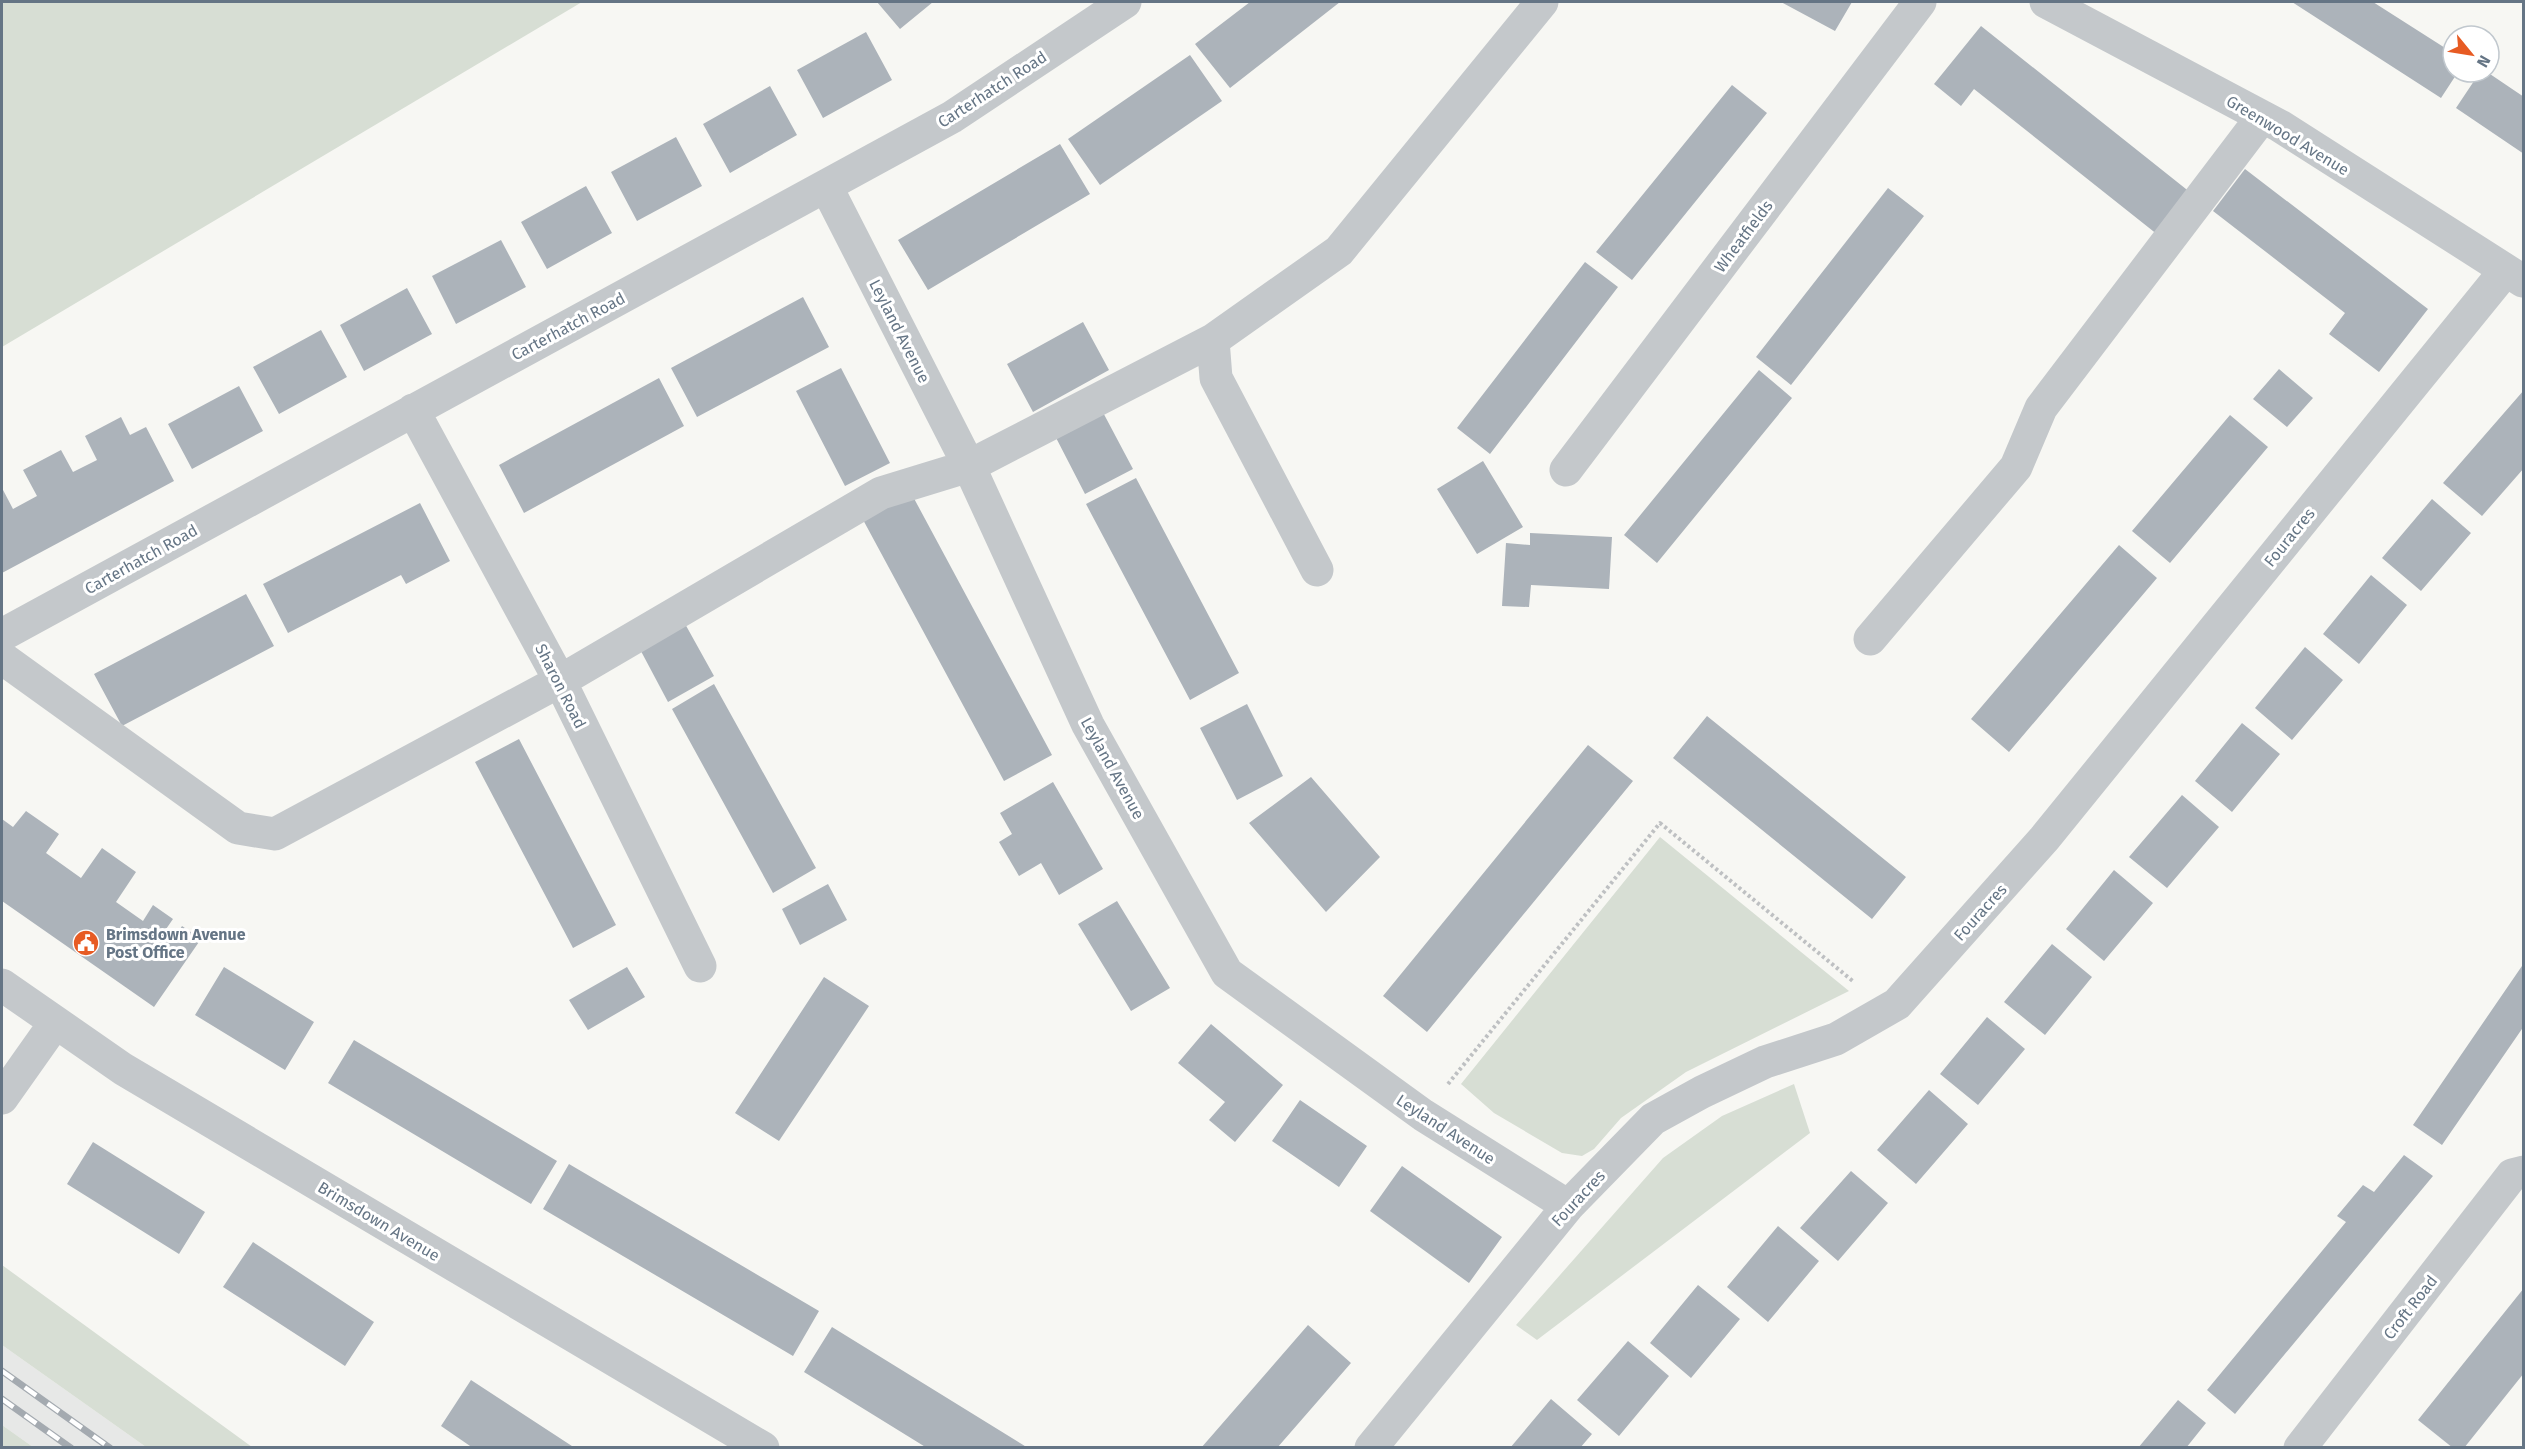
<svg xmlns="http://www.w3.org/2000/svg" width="2525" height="1449" font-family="'Fira Sans',sans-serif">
<rect width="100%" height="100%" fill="#f7f7f3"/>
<path fill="#e7e8e7" d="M 2,1345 L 146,1447 L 33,1447 L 2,1425 Z"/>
<path fill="#d7ded4" d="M 2,2 L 582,2 L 2,347 Z
M 1660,837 L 1849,991 L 1686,1072 L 1621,1118 L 1594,1149 L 1582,1156 L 1562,1153 L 1494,1113 L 1461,1084 Z
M 1794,1084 L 1810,1133 L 1537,1340 L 1516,1325 L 1663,1158 L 1722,1116 Z
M 2,1265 L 252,1447 L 146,1447 L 2,1345 Z
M 2,1425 L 33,1447 L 2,1447 Z"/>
<path fill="#acb3ba" d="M 877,2 L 933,2 L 900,29 Z
M 1250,2 L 1340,2 L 1230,88 L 1195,44 Z
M 1781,2 L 1852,2 L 1835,31 Z
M 2292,2 L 2373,2 L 2453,53 L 2453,72 L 2458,72 L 2441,98 Z
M 1981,26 L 2191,193 L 2158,235 L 1974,89 L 1961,106 L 1934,84 Z
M 866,32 L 892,80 L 823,118 L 797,70 Z
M 1190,55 L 1222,101 L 1100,185 L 1068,139 Z
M 2480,72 L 2487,72 L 2524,97 L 2524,154 L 2456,108 Z
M 1732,85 L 1767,113 L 1632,280 L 1596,252 Z
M 770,86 L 797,135 L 730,173 L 703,124 Z
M 676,137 L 702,186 L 637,221 L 611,172 Z
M 1060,144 L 1090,194 L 928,290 L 898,240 Z
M 2245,169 L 2428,309 L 2379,372 L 2329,334 L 2345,313 L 2213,211 Z
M 586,186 L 612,233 L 547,269 L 521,222 Z
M 1888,188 L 1924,216 L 1791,385 L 1756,357 Z
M 501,240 L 526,287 L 456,324 L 432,276 Z
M 1585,262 L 1618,287 L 1490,454 L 1457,428 Z
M 407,288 L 432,334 L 364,371 L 340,325 Z
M 803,297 L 829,347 L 697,417 L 671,368 Z
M 1083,322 L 1109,370 L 1033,412 L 1007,364 Z
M 321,330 L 347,377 L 279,414 L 253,367 Z
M 841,368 L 890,463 L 845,486 L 796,391 Z
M 2279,369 L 2313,398 L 2287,427 L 2253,399 Z
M 1759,370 L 1792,398 L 1657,563 L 1624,535 Z
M 659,378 L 684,426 L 524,513 L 499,465 Z
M 239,386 L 263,431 L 192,469 L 168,424 Z
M 2524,390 L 2524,468 L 2482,516 L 2443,483 Z
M 1098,403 L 1133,469 L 1085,494 L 1051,428 Z
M 2230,415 L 2268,447 L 2170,563 L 2132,531 Z
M 121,417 L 130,435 L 146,427 L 174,481 L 2,573 L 2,488 L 13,509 L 37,496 L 23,470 L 61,450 L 73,472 L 97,460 L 85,436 Z
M 1483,461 L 1523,527 L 1477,554 L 1437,489 Z
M 1136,478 L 1239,673 L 1190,700 L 1086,504 Z
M 910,491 L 1052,755 L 1004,781 L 861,516 Z
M 2432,499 L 2471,533 L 2421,591 L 2382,558 Z
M 420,503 L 450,561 L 406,584 L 401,575 L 288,633 L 263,584 Z
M 1530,533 L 1612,537 L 1609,589 L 1531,585 L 1529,607 L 1502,606 L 1506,543 L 1530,545 Z
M 2119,545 L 2157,578 L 2009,752 L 1971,719 Z
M 2371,575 L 2407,605 L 2359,664 L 2323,634 Z
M 246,594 L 274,646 L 122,726 L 94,674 Z
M 679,613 L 714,676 L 668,702 L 634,638 Z
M 2305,647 L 2343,680 L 2292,740 L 2255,708 Z
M 714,684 L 816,868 L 773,893 L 672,709 Z
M 1247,704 L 1283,776 L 1237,800 L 1200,728 Z
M 1707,716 L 1906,877 L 1872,919 L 1673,758 Z
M 2242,723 L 2280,754 L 2232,812 L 2195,781 Z
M 519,739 L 616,925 L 573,948 L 475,762 Z
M 1588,745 L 1633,781 L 1427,1032 L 1383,996 Z
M 1311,777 L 1380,857 L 1326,912 L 1249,823 Z
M 1053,782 L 1103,869 L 1059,895 L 1041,863 L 1019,876 L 999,842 L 1012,834 L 1000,813 Z
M 2182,795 L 2219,827 L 2167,888 L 2129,857 Z
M 26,811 L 59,834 L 46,853 L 81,878 L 102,848 L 136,872 L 116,902 L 143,921 L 153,905 L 173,919 L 164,932 L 174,939 L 182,926 L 201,939 L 154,1007 L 2,901 L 2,819 L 13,827 Z
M 2114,870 L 2153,903 L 2104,961 L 2066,929 Z
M 828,884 L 847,920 L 800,945 L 782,909 Z
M 1117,901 L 1170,988 L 1131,1011 L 1078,924 Z
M 2052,944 L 2092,977 L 2045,1035 L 2004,1002 Z
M 2524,963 L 2524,1026 L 2442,1145 L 2413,1125 Z
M 224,967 L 314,1022 L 285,1070 L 195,1015 Z
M 627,967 L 645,997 L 588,1030 L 569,1000 Z
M 824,977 L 869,1006 L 779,1141 L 735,1113 Z
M 1987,1017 L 2025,1049 L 1978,1105 L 1940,1074 Z
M 1211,1024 L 1283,1085 L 1235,1142 L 1209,1120 L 1225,1102 L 1178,1063 Z
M 354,1040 L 557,1161 L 531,1204 L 328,1083 Z
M 1929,1090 L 1968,1124 L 1916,1184 L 1877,1150 Z
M 1300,1100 L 1367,1146 L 1339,1187 L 1272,1141 Z
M 93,1142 L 205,1212 L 179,1254 L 67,1184 Z
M 2404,1155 L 2433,1176 L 2235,1414 L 2207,1390 L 2346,1222 L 2337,1216 L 2363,1185 L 2374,1192 Z
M 569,1164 L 819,1311 L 793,1356 L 543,1209 Z
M 1402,1166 L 1502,1237 L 1469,1283 L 1370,1211 Z
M 1851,1171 L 1888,1203 L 1838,1261 L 1800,1228 Z
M 1778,1226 L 1819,1261 L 1768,1322 L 1727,1287 Z
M 253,1242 L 374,1322 L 345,1366 L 223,1287 Z
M 1698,1285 L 1740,1319 L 1691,1378 L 1650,1343 Z
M 2524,1288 L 2524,1373 L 2464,1448 L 2453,1448 L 2418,1420 Z
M 1308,1325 L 1351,1363 L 1277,1448 L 1201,1448 Z
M 832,1327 L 1028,1448 L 927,1448 L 804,1372 Z
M 1628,1341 L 1669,1376 L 1619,1436 L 1577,1400 Z
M 471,1380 L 575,1448 L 473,1448 L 441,1426 Z
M 1551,1399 L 1592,1434 L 1580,1448 L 1510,1448 Z
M 2178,1400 L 2206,1423 L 2186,1448 L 2138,1448 Z"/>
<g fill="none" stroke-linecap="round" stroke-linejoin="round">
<path stroke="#bec0c2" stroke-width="4" stroke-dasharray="3 3" stroke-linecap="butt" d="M 1448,1084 L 1660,823 L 1854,982"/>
<path stroke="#c4c8cb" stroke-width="33" d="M 2046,2 L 2280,126 L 2523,281
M 826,186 L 969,466 L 1088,725 L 1227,973 L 1423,1115 L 1568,1206
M 1213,340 L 1216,378 L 1317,570
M 413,410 L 560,681 L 700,966
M 1566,470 L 1920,2
M 2,635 L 952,117 L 1125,2
M 1870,639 L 2016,467 L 2041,408 L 2262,117
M 2,658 L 238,828 L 275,834 L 560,681 L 881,493 L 969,466 L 1213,340 L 1339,251 L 1542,2
M 2,985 L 123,1069 L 763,1448
M 2,1098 L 55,1023
M 1371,1448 L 1568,1206 L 1653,1119 L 1702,1092 L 1765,1062 L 1836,1039 L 1897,1004 L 2044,839 L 2505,271
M 2300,1448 L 2512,1175 L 2524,1172"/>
<g stroke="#a4aab0" stroke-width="7">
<path id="rail" d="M 2,1371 L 110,1448
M 2,1399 L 71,1448"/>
</g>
<use href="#rail" stroke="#fff" stroke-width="4.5" stroke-dasharray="14" stroke-linecap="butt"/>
</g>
<defs>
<g id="civic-disc" transform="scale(1.35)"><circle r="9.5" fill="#e75b23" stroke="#fff"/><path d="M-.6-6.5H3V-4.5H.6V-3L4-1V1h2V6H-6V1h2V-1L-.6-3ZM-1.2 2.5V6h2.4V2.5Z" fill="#fff"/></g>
</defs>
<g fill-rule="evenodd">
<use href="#civic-disc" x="86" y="943"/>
</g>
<g text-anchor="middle" stroke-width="6" stroke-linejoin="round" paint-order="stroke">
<g font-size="16" fill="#657585" stroke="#fff">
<text transform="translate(992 89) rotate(-33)" y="6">Carterhatch Road</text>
<text transform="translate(2288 135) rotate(31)" y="6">Greenwood Avenue</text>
<text transform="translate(1743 236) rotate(-53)" y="6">Wheatfields</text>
<text transform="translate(568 326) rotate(-28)" y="6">Carterhatch Road</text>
<text transform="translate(900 331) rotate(63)" y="6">Leyland Avenue</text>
<text transform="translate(2289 537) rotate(-51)" y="6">Fouracres</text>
<text transform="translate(141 559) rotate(-29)" y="6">Carterhatch Road</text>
<text transform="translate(561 686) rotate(63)" y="6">Sharon Road</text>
<text transform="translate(1113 768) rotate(61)" y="6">Leyland Avenue</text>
<text transform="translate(1980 912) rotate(-48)" y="6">Fouracres</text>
<text transform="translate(1446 1129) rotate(33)" y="6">Leyland Avenue</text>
<text transform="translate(1578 1198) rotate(-47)" y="6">Fouracres</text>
<text transform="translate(379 1221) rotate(31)" y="6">Brimsdown Avenue</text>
<text transform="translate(2410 1307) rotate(-52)" y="6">Croft Road</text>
</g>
<g font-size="16" font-weight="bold" fill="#657585" stroke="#fff" text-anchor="start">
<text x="106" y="940">Brimsdown Avenue<tspan x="106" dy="18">Post Office</tspan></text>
</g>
</g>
<rect width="2525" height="1449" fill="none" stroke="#657585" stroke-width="6"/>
<g transform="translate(2471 54) rotate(120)"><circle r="28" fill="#ffffff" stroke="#c1c8ce" stroke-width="1.5"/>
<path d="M0-4.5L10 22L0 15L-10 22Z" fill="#e75b23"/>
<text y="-9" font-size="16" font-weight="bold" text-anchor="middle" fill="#657585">N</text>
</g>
</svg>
